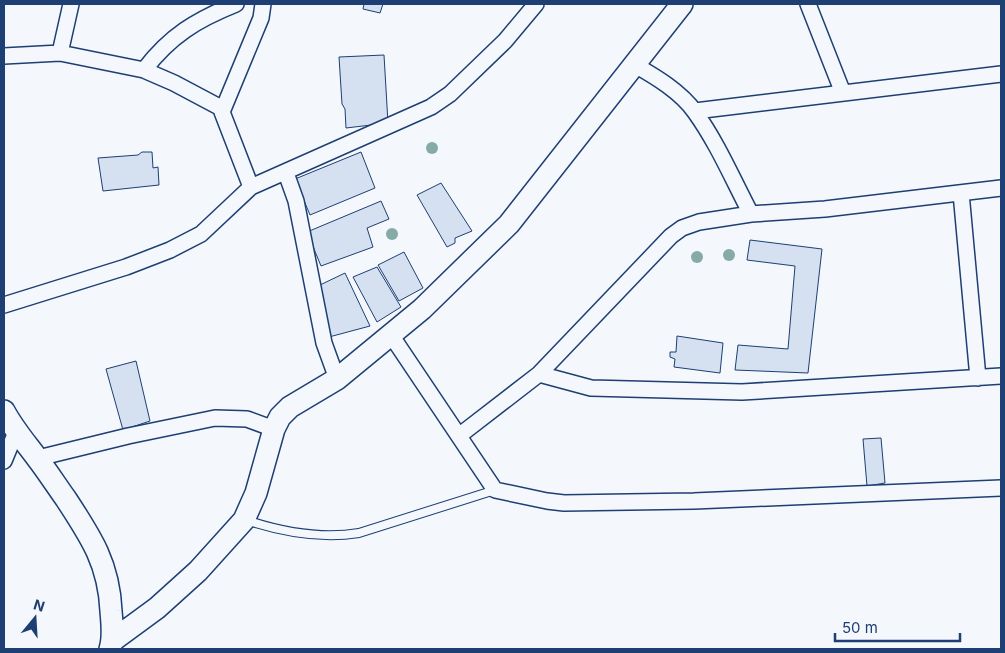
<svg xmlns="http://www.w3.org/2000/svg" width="1005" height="653" font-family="Inter,sans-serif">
<rect width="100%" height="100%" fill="#f4f7fb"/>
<path fill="#d5e0f0" stroke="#1d3f73" d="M 364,4 L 383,4 L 380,13 L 363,9 Z
M 384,55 L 388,123 L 346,128 L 345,109 L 342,104 L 339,57 Z
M 142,152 L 152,152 L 153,168 L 158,167 L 159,185 L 103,191 L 98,158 L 138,155 Z
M 361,152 L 375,188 L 310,215 L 295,179 Z
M 441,183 L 472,231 L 455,238 L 455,243 L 447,247 L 417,195 Z
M 381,201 L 389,219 L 367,228 L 373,247 L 321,266 L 307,232 Z
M 750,240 L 822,249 L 808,373 L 735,370 L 738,345 L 788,349 L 795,266 L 747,260 Z
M 404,252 L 423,288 L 399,301 L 378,265 Z
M 377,267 L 401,307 L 377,322 L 353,277 Z
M 345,273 L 370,326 L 329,337 L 320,285 Z
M 677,336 L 723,343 L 720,373 L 674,367 L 675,359 L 670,357 L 670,352 L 676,352 Z
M 136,361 L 150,421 L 123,430 L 106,369 Z
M 881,438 L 885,483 L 867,486 L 863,439 Z"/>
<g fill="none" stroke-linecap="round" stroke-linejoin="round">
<g stroke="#1d3f73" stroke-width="10">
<path id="lane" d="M 246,520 C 282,532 322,539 359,533 L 495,490"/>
</g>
<g stroke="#1d3f73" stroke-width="18">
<path id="street" d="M 808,4 L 843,93
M 60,53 L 71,4
M 4,56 L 60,53 L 144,70 L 174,83 L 223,109
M 635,65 C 656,77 681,92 695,112 C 718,144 733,180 751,214
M 144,70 C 170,36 196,20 236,4
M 695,111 L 1001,74
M 286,173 L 296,201 L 324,343 L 337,379
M 251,187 L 222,112 L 261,18 L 263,4
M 961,193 L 978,378
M 4,305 L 126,267 L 170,250 L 201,234 L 251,187 L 431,107 L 450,94 L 505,41 L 536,4
M 391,335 L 495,490 L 547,501 L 564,503 L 694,501 L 1001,488
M 539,374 L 591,388 L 742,392 L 1001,376
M 460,435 L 539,374 L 671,236 L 682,228 L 699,222 L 751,214 L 825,209 L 1001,188
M 38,458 L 128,436 L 215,418 L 247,419 L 274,429
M 4,461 L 16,432"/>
</g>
<g stroke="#1d3f73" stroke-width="24">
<path id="secondary" d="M 4,411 C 13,428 25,442 37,458 C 47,471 56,485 66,499 C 91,537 109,564 111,611 C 112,624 114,637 110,649
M 112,641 L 157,608 L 198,571 L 244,520 L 256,493 L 274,429 L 280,417 L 290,407 L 337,379 L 422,309 L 509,224 L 682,4"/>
</g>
<use href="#lane" stroke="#f4f7fb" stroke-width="8"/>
<use href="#street" stroke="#f4f7fb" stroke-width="15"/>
<use href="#secondary" stroke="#f4f7fb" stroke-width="21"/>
</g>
<g fill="#86aba6">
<circle cx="432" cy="148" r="6"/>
<circle cx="392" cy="234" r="6"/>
<circle cx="729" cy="255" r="6"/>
<circle cx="697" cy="257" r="6"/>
</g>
<rect width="1005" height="653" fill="none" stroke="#1d3f73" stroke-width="10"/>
<g transform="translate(35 618) rotate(18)" stroke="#f4f7fb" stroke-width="4" paint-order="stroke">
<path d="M0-4L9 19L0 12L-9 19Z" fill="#1d3f73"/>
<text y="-8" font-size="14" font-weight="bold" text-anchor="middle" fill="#1d3f73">N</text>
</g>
<path d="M835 633v8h125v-8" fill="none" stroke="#1d3f73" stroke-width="2.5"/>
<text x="842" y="633" font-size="15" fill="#1d3f73" stroke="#f4f7fb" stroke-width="4" paint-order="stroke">50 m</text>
</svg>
